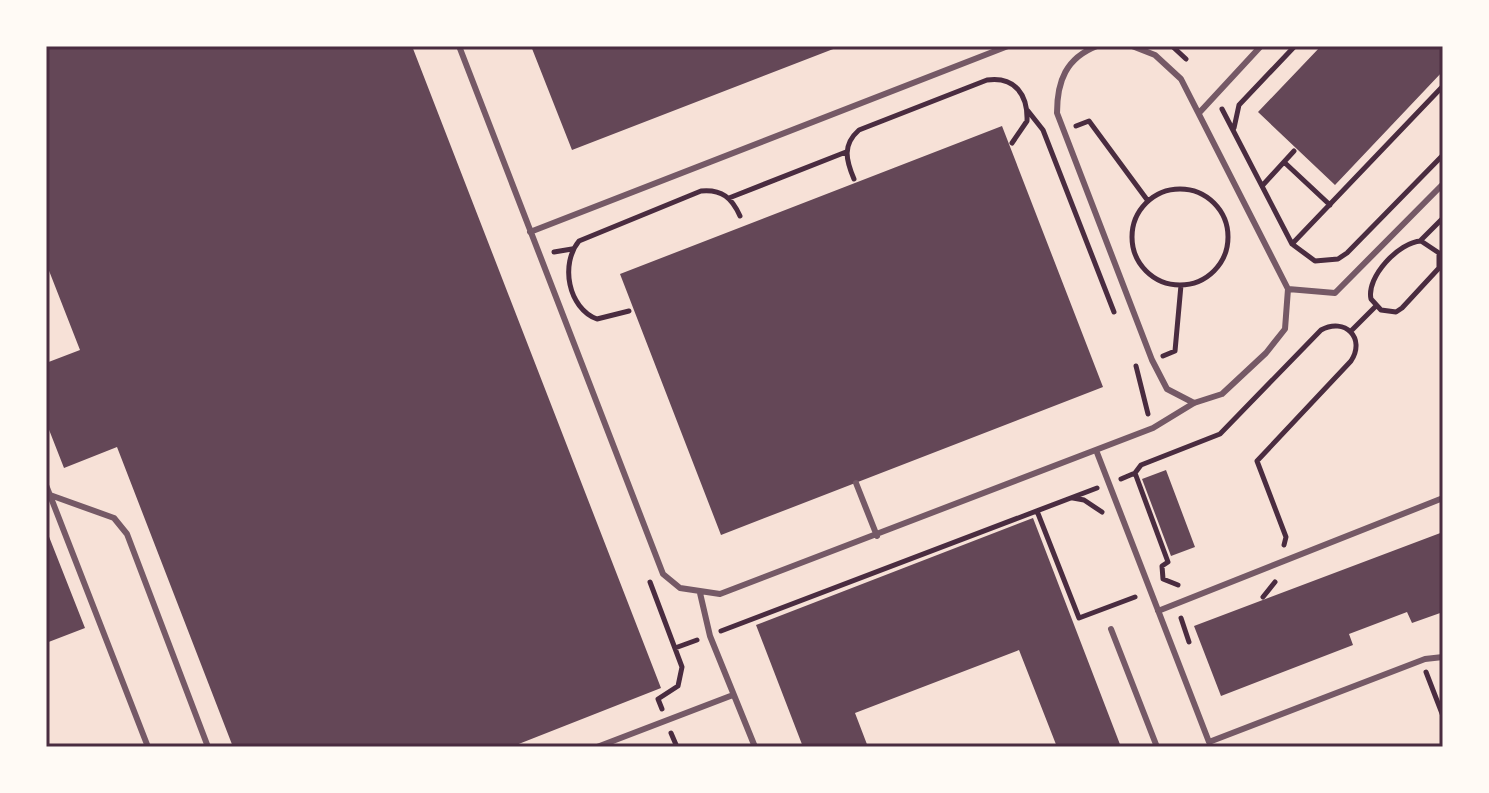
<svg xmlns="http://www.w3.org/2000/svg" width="1489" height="793" font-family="'Noto Serif',serif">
<rect width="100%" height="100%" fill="#f7e1d7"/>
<path fill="#644757" d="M 46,46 L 412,46 L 661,688 L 511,747 L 233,747 L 117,447 L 64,468 L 46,422 L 46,363 L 80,350 L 46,263 Z
M 531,46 L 841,46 L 572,150 Z
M 1321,46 L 1443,46 L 1443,71 L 1335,185 L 1258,112 Z
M 1002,126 L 1103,387 L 721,535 L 620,274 Z
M 1166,470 L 1195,547 L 1171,556 L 1142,479 Z
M 1033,518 L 1121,747 L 1057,747 L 1019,650 L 855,713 L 868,747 L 803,747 L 756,625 Z
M 46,529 L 85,628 L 46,643 Z
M 1443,532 L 1443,612 L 1412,623 L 1407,612 L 1349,634 L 1353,645 L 1221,696 L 1194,626 Z"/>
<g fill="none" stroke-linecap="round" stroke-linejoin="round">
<path stroke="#4a2c40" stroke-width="5" d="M 1172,46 L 1186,59
M 1222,109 L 1292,244 L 1315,261 L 1338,259 L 1347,253 L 1443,155
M 1028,111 L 1043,130 L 1114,312
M 1076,126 L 1089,121 L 1148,201
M 1234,128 L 1239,105 L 1295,46
M 1284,162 L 1330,205
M 854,179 C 846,160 842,145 859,130 L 987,80 C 1015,76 1028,95 1027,121 L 1012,143
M 1262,186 L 1294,151
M1132 237a48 48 0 1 1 96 0a48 48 0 1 1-96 0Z
M 729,198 L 846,152
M 1421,240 L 1443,218
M 1421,241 L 1439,253 L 1439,268 L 1402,308 L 1396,312 L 1381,310 L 1371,299 C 1366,277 1399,242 1421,241 Z
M 1292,244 L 1443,86
M 554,252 L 572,249
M 629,311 L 597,319 C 568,308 560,264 579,241 L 701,191 C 722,189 732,198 740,216
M 1351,331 L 1375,307
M 1163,356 L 1175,351 L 1181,285
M 1136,366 L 1148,414
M 1135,473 L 1168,562 L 1162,566 L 1163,579 L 1178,585
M 1121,479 L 1135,473 L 1141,465 L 1220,434 L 1321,330 C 1345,317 1366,338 1351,361 L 1257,461 L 1286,537 L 1284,545
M 1073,498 L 1084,500 L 1102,512
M 1037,511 L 1079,618 L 1135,597
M 650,582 L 682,667 L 678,686 L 658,699 L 662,709
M 1263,597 L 1275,582
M 1181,618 L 1189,642
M 721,631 L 1097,488
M 675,648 L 697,640
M 1426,672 L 1443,716
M 671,733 L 677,747"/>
<path stroke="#755966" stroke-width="6" d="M 459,46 L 663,574 L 680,588 L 720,594 L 1153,428 L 1194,403 L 1222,394 L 1266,353 L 1285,329 L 1288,289 L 1181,79 L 1155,55 L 1132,46
M 1097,46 C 1066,58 1057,81 1057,113 L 1152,360 L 1167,389 L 1194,403
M 1199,113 L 1261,46
M 530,232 L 1008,46
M 1288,289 L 1335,293 L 1443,184
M 1096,450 L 1209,742 L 1425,659 L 1443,657
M 856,483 L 877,536
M 46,485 L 148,747
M 50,495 L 114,518 L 127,534 L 208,747
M 700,593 L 710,636 L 755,747
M 1158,611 L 1443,498
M 1111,629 L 1157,747
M 597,747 L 733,695"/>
</g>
<rect width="1489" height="793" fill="none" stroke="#fffaf5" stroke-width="96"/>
<rect x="48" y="48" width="1393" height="697" fill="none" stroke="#4a2c40" stroke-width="3"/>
</svg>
